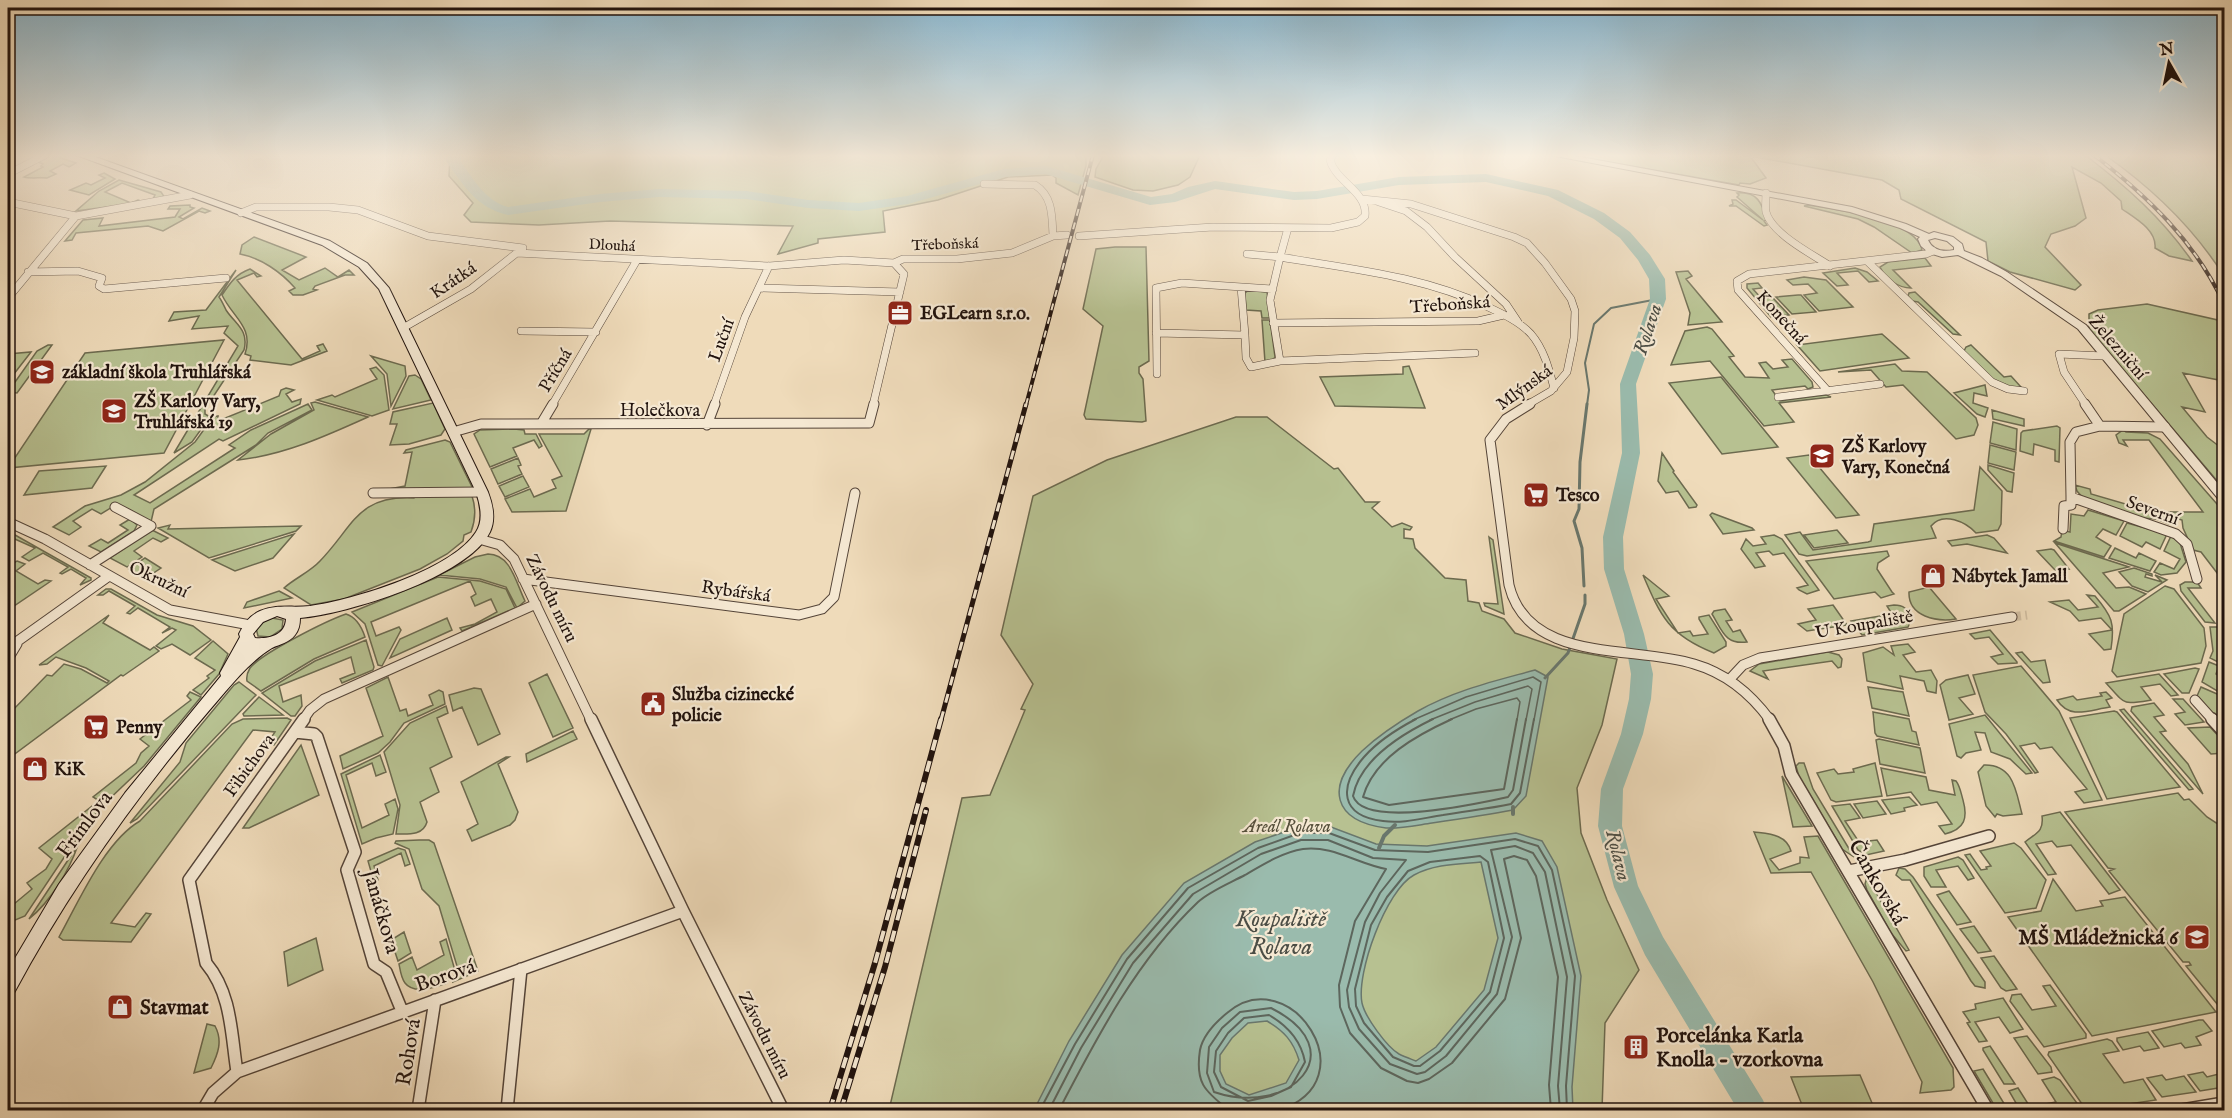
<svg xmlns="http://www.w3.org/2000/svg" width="2232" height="1118" font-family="'IM FELL English',serif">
<rect width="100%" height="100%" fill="#efdbba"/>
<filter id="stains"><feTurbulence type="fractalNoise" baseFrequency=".00333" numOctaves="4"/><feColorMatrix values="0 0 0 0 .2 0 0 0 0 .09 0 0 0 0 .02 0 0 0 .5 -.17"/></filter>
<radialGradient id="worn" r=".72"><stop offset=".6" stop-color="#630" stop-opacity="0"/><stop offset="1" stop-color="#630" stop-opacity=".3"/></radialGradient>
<path fill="#b7c191" stroke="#6c6a4f" stroke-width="1.5" d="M 52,155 L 76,163 L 69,167 L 63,164 L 50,171 L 56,174 L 47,178 C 41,177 31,179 24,177 L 43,167 L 41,166 L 43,164 L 38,162 Z
M 450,155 L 1086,155 L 1086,166 L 1078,195 L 1056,183 L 1056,178 L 1052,175 L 1008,177 L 938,200 L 883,211 L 885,232 L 818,239 L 818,243 L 778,254 L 793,226 L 610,221 L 539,225 L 471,222 L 464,215 L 473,203 L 449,176 Z
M 1104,155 L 1200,155 L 1190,177 L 1178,185 L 1153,191 L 1133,190 L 1095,177 L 1096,169 Z
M 1568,155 L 2085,155 C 2126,186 2162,218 2192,261 L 2169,256 L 2155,248 C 2157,230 2135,218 2122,209 L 2121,201 L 2101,183 L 2072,167 L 2086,218 L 2075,226 L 2051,234 L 2045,247 L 2081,285 L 2075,290 L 2010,272 L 1988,261 L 1986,242 L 1901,199 L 1899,190 L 1882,180 L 1750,156 L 1766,178 L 1750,184 L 1740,183 L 1739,185 Z
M 2105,155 L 2224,155 L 2224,276 C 2193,227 2152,188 2105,155 Z
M 104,173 L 115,179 L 89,195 L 70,190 L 86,183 L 91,185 L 105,178 L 99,175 Z
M 119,180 L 161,192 L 165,198 L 153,199 L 155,195 L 122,183 L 105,192 L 131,203 L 138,200 L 144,202 L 76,211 L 99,191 Z
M 1737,193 C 1757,191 1762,203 1767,220 L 1764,221 L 1767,225 L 1764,226 L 1736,206 L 1729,206 L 1733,204 L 1732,200 L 1736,200 L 1763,220 L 1737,197 L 1739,195 Z
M 190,205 L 190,207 L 194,208 L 179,217 L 183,219 L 202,208 L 210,211 L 205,213 L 199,211 L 163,231 L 148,226 L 76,233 L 72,240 L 65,241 L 83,220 L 103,218 L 99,226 L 175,217 L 180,209 L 168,209 L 170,206 Z
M 1808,205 C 1835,209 1917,220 1922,250 L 1912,253 L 1874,227 L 1858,219 L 1804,206 Z
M 254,237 L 306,257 L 282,270 L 299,280 L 325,268 L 338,277 L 349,270 L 354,275 L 345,275 L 315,286 L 313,289 L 317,290 L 303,295 L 293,295 L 289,291 L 295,288 C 281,272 261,258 240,254 L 242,245 Z
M 1115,247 L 1146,247 L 1149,361 L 1139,367 L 1139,373 L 1143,379 L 1146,421 L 1142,422 L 1086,419 L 1084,415 L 1103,326 L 1083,309 L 1096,249 Z
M 1925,258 L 1931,266 L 1893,270 L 1911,288 C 1898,288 1886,279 1880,267 L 1888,262 Z
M 1855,268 L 1867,272 L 1878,281 L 1869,282 L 1858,271 L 1837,273 L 1848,285 L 1837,286 L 1823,273 Z
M 250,269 L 261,276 L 257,277 L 254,273 L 237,280 L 302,359 L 320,351 L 317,346 L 323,344 L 327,351 L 291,365 L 250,360 L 251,356 L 245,354 C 254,327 233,318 222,295 C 230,283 236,274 250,269 Z
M 236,270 L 219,297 C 222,301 224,306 226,310 C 236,325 249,330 244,350 L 205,409 L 205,414 L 210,417 L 192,442 L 174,453 L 238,346 L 224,333 L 228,326 L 192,329 L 199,316 L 169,321 L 174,312 L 206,310 Z
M 1688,271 L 1692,276 L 1686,279 L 1722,322 L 1688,325 L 1690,313 L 1676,272 Z
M 1804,277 L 1826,280 L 1853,307 L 1819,311 L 1804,295 L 1817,293 L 1808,284 L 1793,285 L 1787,280 Z
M 1758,283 L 1762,288 L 1753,289 L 1761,298 L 1773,298 L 1789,315 L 1771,317 L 1747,288 L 1747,284 Z
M 1249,290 L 1267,292 L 1270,318 L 1262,318 L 1261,311 L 1246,310 L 1245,293 Z
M 1915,292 L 1960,335 L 1953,334 L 1918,302 L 1912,301 L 1908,296 L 1909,293 Z
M 1798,295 L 1801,295 L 1816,312 L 1792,314 L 1776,297 Z
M 2147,304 L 2222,321 L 2224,327 L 2224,381 L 2183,373 L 2205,412 L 2182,407 L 2207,437 L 2224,450 L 2224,489 L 2089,330 L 2089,314 L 2098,310 Z
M 1262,320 L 1270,320 L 1275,357 L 1273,360 L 1265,362 Z
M 1707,327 L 1712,329 L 1734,356 L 1729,357 L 1745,377 L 1769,378 L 1759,363 L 1766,362 L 1773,369 L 1788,367 L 1782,360 L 1792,359 L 1812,382 L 1813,387 L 1808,389 L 1805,386 L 1772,390 L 1780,401 L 1826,395 L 1831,397 L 1779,403 L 1794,422 L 1764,426 L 1710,361 L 1671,365 L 1685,331 Z
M 1882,334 L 1909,358 L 1820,371 L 1797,345 Z
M 224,340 L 164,453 L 8,468 L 85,353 Z
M 48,345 L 52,345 L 17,393 L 8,392 L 37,351 Z
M 1971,345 L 2004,377 L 2011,376 L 2021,387 C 1998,392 1978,365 1964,351 L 1966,347 Z
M 31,352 L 10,379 L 8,375 L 8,354 Z
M 371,356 L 405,366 L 406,376 L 391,406 L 387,374 Z
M 1895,364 L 1902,371 L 1927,372 L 1976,418 L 1978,425 L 1974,435 L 1956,439 L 1903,385 L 1886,387 L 1871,370 L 1838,372 Z
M 1409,366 L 1425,408 L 1335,406 L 1320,377 L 1403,374 L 1403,367 Z
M 376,367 L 384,375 L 389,410 L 372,416 L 317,400 L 332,395 L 335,397 L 377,379 L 370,369 Z
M 415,375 L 421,379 L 431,400 L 393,409 L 409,376 Z
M 1721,377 L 1778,447 L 1722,454 L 1669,383 Z
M 1985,385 L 1987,396 L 1974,393 L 1973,403 L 1988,408 L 1985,417 L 1977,414 L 1954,393 Z
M 286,388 L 294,390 L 286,394 L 292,402 L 301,399 L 300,404 L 223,441 L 219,439 L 134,495 L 150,503 L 235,448 L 229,445 L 251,430 L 308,404 L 312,410 L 268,433 L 256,445 L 154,509 L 151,522 L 117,504 L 101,514 L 92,509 L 73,521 L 81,527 L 69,535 L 53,527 L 85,506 L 121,495 L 145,482 L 195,442 L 213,417 L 218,416 L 218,420 L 223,419 L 279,396 L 281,390 Z
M 315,402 L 368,417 C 326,436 284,455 238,460 L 271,434 L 314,410 L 311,403 Z
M 433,403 L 445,429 L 441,435 L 409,444 L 390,445 L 397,424 L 390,424 L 393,412 Z
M 1992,410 L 2024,419 L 2024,426 L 1993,419 Z
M 1236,417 L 1267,417 L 1334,469 L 1338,468 L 1365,502 L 1379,502 L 1372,508 L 1392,527 L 1402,523 L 1412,527 L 1410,530 L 1404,529 L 1404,538 L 1413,539 L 1415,548 L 1445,578 L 1466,580 L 1468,601 L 1479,603 L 1482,611 L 1504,619 L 1515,633 L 1562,649 L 1617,659 L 1602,725 L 1577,788 L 1581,833 L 1607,900 L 1639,970 L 1605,1023 L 1602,1110 L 889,1110 L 962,798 L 990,795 L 1025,710 L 1021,709 L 1033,684 L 1001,635 L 1033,496 L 1107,460 Z
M 1993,422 L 2017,429 L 2016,450 L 1990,443 Z
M 2057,426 L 2060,428 L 2059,462 L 2055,461 L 2055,450 L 2034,444 L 2033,455 L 2020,451 L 2021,433 L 2023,431 Z
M 514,429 L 524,430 L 525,434 L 536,434 L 542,446 L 539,448 L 534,440 L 513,448 L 517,456 L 490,467 L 474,434 L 480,430 Z
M 589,429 L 591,429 L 566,511 L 512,512 L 505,499 L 530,489 L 534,497 L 556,488 L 552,480 L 562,476 L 539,434 L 584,434 Z
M 2123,430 L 2126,432 L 2148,433 L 2160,439 L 2224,512 L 2224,582 L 2201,552 L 2193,550 L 2183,528 L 2182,520 L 2172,517 L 2172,523 L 2169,524 L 2156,519 L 2141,518 L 2083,498 L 2077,491 L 2075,485 L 2090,489 L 2091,494 L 2153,512 L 2203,512 L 2149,440 L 2123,440 L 2127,446 L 2119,443 L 2116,435 Z
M 445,440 L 450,442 L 473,489 L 389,489 L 405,486 L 412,452 L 404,453 L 406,450 Z
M 1990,445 L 2016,452 L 2014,470 L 1988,463 Z
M 1662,453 L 1674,471 L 1673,472 L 1697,505 L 1696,507 L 1689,508 L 1678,491 L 1666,493 L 1658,481 Z
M 1809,455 L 1859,515 L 1836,518 L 1787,458 Z
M 518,458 L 521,465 L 518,466 L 522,474 L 498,484 L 491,469 Z
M 1988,465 L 2014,473 L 2012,492 L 2007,491 L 1988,470 Z
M 106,466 L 92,488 L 24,495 L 39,471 Z
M 1980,467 L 2002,491 L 2001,524 L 1998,530 L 1976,533 C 1966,522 1943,511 1931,526 L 1936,538 L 1807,556 L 1799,554 L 1785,535 L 1800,532 L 1813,550 L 1868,542 L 1871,541 L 1874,524 L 1974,510 Z
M 523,476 L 529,487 L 505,497 L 499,486 Z
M 416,495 L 472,496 C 476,508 476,519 471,532 L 464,535 L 463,541 L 447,554 L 420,569 L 344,599 L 311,605 L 284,588 C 295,578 310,572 320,561 C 354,526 357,495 414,498 Z
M 2088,510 L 2124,521 L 2116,535 L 2103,529 L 2096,537 L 2111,546 L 2104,557 L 2054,541 L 2061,537 L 2062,530 L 2070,532 L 2071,514 L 2084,516 Z
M 1712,513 L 1752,528 L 1754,530 L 1723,534 L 1710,515 Z
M 130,519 L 137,525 L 134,531 L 101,552 L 89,546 L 101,539 L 108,543 L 128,530 L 120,525 Z
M 2127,523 L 2167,534 L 2160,549 L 2146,542 L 2142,547 L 2120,536 Z
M 170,525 L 168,529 L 301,526 L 296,531 L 209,558 L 158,528 Z
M 152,530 L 168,538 L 161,542 L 153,538 L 134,551 L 142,557 L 127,567 L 110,558 Z
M 1837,530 L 1848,543 L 1814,548 L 1804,535 Z
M 8,531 L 91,578 L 91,580 L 80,585 L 86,578 L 71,569 L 62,574 L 60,573 L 68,567 L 43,553 L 29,561 L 22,557 L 35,548 L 8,536 Z
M 294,534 L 273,558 L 235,571 L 212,560 Z
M 1774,535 L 1782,539 L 1819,590 L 1807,594 L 1799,590 L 1797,588 L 1808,585 L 1784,553 L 1773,555 L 1769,551 L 1756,553 L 1765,566 L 1755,568 L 1741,549 L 1746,539 L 1753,546 L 1766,544 L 1761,537 Z
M 1987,535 L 1994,538 L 2007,553 L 1967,544 L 1952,546 L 1948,541 Z
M 2171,536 L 2180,543 L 2186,562 L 2177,573 L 2161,575 L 2154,572 L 2160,563 L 2174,569 L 2180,559 L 2164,551 Z
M 1489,537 L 1493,540 L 1504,614 L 1485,606 L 1484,603 L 1498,604 Z
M 2055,543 L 2129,567 L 2103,573 L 2116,588 L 2129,587 L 2146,594 L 2119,611 L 2114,611 Z
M 2115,548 L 2136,558 L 2139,553 L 2156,561 L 2150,571 L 2109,558 Z
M 2051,549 L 2054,550 L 2069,569 L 2055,570 L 2037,551 Z
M 1887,551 L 1889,556 L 1878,563 L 1877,569 L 1892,592 L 1894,594 L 1881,598 L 1875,592 L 1834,599 L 1806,561 Z
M 488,554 C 511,554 516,583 525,601 L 517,608 L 506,587 L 480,579 L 439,575 L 475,557 Z
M 145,558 L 161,568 L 146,578 L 129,569 Z
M 17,561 L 25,564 L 16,571 L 38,584 L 45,580 L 51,581 L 8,610 L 8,566 Z
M 2134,568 L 2152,574 L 2152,576 L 2146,574 L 2145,577 L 2162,582 L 2155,575 L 2167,580 L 2148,592 L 2132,586 L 2119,572 Z
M 1643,575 L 1669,596 L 1656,599 L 1678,633 L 1690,631 L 1693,636 L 1708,634 L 1699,619 L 1699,617 L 1709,615 L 1726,642 L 1726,646 L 1714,653 C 1669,635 1661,617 1643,575 Z
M 438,577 L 480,581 L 506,589 L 515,608 L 462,631 L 460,628 L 475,624 L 497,612 L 491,599 L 475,606 L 471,597 L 476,594 L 470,581 L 371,622 L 376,636 L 399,627 L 401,630 L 382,666 L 378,665 L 365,624 L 352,612 Z
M 2185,582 L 2197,582 L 2201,588 L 2188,588 L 2215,623 L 2205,622 L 2181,591 L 2180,585 Z
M 2165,586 L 2174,589 L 2204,628 L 2206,646 L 2201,663 L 2117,677 L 2112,671 L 2124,614 Z
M 1929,587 L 1956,619 C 1937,622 1908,617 1909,592 Z
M 106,589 L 111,589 L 157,615 L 193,626 L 211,640 L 190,655 L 172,644 L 161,649 L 156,646 L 176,630 L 172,628 L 162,633 L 170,627 L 138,608 L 130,614 L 127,613 L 135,606 L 109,591 L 103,595 L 98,595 Z
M 279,591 L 292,598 L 244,608 L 247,602 Z
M 2087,595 L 2095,596 C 2112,616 2115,623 2111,649 L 2104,650 L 2089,634 L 2112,630 L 2101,618 L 2079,621 L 2070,611 L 2050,602 L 2069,600 L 2078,610 L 2098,607 Z
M 1833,605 L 1847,625 L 1807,631 L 1798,624 L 1816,620 L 1808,609 Z
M 1894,605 C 1904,605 1907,609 1912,617 L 1908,627 L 1862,635 L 1851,621 L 1892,614 L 1887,606 Z
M 1725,609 L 1732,620 L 1726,621 L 1733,632 L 1740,630 L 1747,642 C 1725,645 1722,630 1712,614 L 1714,611 Z
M 346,614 C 356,617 362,628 365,637 L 314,659 L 261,691 L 247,681 C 246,676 247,673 250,668 C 262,653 326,621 346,614 Z
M 109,615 L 103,623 L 150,650 L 154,647 L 159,651 L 123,676 L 121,675 L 8,759 L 8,715 L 47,675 L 52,676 L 64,664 L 81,669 L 107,683 L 109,681 L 86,668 L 56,657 L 47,664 L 39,665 Z
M 272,618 L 283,620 L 282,629 L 270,637 L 258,636 L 256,628 L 263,622 Z
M 447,618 L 452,630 L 390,658 L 400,639 Z
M 2210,627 L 2217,627 C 2227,640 2225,649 2220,663 L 2210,658 L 2213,651 Z
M 1990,630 L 2017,662 L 2017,663 L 1998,664 L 1991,657 L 2003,654 L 1989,637 L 1975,639 L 1970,634 Z
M 366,640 L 374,667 L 373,670 L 342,683 L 340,679 L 355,673 L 351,657 L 279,686 L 283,702 L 301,695 L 302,706 L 295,716 L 291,716 L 262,693 L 315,661 Z
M 213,641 L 228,654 L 219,674 L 201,695 L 193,690 L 209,678 L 207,676 L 215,670 L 195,658 Z
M 1908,644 L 1915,652 L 1903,655 L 1916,672 L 1931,670 L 1937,681 L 1936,693 L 1927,691 L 1924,681 L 1900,676 L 1903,689 L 1867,681 L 1863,653 L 1883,647 L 1894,655 L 1891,646 Z
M 1828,652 L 1839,655 L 1842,659 L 1841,667 L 1838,668 L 1832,661 L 1763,671 L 1768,679 L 1750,671 L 1759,664 Z
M 2022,652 L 2031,662 L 2045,660 L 2050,682 L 2043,683 L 2016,653 Z
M 2209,662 L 2219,666 L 2216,674 L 2224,679 L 2224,695 L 2202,682 Z
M 2021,666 L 2059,711 L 2102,800 L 2084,803 L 2075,792 L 2087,789 L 2052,747 L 2040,749 L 2035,743 L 2020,746 L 2038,772 L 2035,773 L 2006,734 L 1985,712 L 1973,675 Z
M 2195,668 L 2199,669 L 2189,693 L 2182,693 L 2164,674 Z
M 547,674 L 573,728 L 553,737 L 529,683 Z
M 2159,674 L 2178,695 L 2171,696 L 2160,684 L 2141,687 L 2151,700 C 2122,705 2126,705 2106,683 Z
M 1968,675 L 1975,694 L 1959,698 L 1973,714 L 1949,720 L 1940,685 L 1946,680 Z
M 388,677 L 400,711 L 406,709 L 408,716 L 433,705 L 429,695 L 439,690 L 443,692 L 445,704 L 404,723 L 390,742 L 378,753 L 343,769 L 340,756 L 383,736 L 366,688 Z
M 239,682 L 256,695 L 137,819 L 130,823 L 180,762 L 186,743 L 234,685 Z
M 1868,687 L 1903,692 L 1909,716 L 1872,708 Z
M 2201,687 L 2224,697 L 2221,706 L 2224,708 L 2224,722 L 2217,719 L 2197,696 Z
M 474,688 L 481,689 L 500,734 L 478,745 L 462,707 L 453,711 L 449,695 Z
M 190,692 L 201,697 L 144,766 L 104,804 L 93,797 L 136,763 L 141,753 L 149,746 L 140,739 L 191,700 L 187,696 Z
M 2106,692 L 2112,698 L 2106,700 L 2110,707 C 2089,710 2070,720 2057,700 L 2073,696 L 2077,700 L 2102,696 L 2100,693 Z
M 259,697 L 283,715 L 244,716 L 243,714 Z
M 2173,699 L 2183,699 L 2204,722 L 2185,725 L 2175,714 L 2185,712 Z
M 2154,703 L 2164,715 L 2154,717 L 2166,731 L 2160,732 L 2188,764 L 2203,794 L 2131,711 L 2132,707 Z
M 446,706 L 448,713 L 437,718 L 452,757 L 430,768 L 439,792 L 420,802 L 427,822 C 423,836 408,834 396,834 L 400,805 L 384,752 L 410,723 Z
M 2124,709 L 2193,789 L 2189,790 L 2120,710 Z
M 2114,711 L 2117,712 L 2180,787 L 2107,799 L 2070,718 Z
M 1873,712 L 1909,719 L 1912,731 L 1916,732 L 1919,745 L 1877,736 L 1875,733 Z
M 1985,715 L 2032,773 L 2026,774 L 2010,759 L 1991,752 L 1985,733 L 1975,732 L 1981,750 L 1966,753 L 1961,758 L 1957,756 L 1949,724 Z
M 287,718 L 291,720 L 274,745 L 267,744 L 275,732 L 253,730 L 111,923 L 135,927 L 146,913 L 151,914 L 131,942 L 63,940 L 59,937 C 79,901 105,841 140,821 L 232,724 L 243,719 Z
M 2210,727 L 2224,742 L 2224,753 L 2211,754 L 2188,728 Z
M 573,731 L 577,739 L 527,762 L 526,754 Z
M 1879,739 L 1920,748 L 1925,773 L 1880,764 L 1876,740 Z
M 301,745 L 319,795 L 249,828 L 243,828 Z
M 380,755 L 386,772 L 376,776 L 372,763 L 346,775 L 362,828 L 389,815 L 385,804 L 395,799 L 398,809 L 393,834 L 376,838 L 362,844 L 341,774 Z
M 506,757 L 509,757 L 498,764 L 518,812 L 515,820 L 510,825 L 472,841 L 467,830 L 478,824 L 461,782 Z
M 1799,763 L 1804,763 L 1813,789 L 1854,857 L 1842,849 L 1799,777 L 1796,766 Z
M 1875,763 L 1882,796 L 1836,802 L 1831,800 L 1817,773 L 1834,769 L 1838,774 L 1854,772 L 1853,769 Z
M 1984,765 C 2014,764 2016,792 2022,814 L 2003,816 L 1997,814 L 1995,817 L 1986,806 L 1978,772 Z
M 1881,768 L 1926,777 L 1929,790 L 1955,795 L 1952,780 L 1956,781 C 1960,786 1961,793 1963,800 C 1968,818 1965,829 1945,834 L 1939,826 L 1952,824 L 1937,802 L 1921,805 L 1911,792 L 1887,796 Z
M 1782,776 L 1812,826 L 1793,827 Z
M 2178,793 L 2184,800 L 2189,799 L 2207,817 L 2224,828 L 2224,1009 L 2222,1010 L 2186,966 L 2191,965 L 2189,962 L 2183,962 L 2109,871 L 2114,869 L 2108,868 L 2065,812 Z
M 1909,797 L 1917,805 L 1904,808 L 1905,811 L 1891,814 L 1882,800 Z
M 1877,801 L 1886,814 L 1863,818 L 1854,804 Z
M 96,803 L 101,807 L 73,844 L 25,916 L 8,923 L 8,909 L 32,889 L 27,883 L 46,869 L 52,859 L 39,848 Z
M 1850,804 L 1860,818 L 1845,821 L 1859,842 L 1877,840 L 1884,851 L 1866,855 L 1858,850 L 1832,806 Z
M 2060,812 L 2120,890 L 2109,894 L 2071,845 L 2057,847 L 2052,841 L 2036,844 L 2056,874 L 2048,875 L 2025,842 C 2036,833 2044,832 2042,816 Z
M 1754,832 C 1769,834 1786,834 1791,851 L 1770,859 L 1779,870 L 1800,863 L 1800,857 L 1809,858 L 1804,837 L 1818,836 L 1953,1068 L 1954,1087 L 1951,1090 L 1920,1093 L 1922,1082 L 1873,982 L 1811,872 L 1771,873 Z
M 419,840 L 429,840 L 434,843 L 478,971 L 453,982 L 457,966 L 439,906 L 422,889 L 409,849 L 395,843 L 396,841 Z
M 2014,843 L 2021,848 L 2046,880 L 2036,908 L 2005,913 L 1965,855 L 1970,854 L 1981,870 L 1987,869 L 1986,867 L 1991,866 L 1980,851 Z
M 78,845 C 69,871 51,901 29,919 Z
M 398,848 L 405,850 L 410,864 L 405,866 L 401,853 L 374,866 L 378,880 L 374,882 L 368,861 Z
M 1958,857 L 1963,860 L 1974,878 L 1968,880 L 1958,866 L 1936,870 L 1946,887 L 1931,887 L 1924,876 L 1924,867 Z
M 1899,868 L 1905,869 L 1913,877 L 1985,982 L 1985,988 L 1975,986 L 1971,981 L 1910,880 L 1902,880 L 1896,875 Z
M 1867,877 L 1909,950 L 1906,951 L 1891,933 L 1867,890 L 1865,884 Z
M 2053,879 L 2076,911 L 2103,906 L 2100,901 L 2125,897 L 2159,940 L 2149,943 L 2161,942 L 2216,1012 L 2092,1036 L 2008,917 L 2041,911 Z
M 1949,891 L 1971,922 L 1957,925 L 1937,895 Z
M 1974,926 L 1991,951 L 1978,953 L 1960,929 Z
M 404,932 L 411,953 L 398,961 L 391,940 Z
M 316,938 L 323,970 L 288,986 L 284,952 Z
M 446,939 L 454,967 L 447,983 C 436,987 414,995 405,983 C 401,978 400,969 399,964 L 412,957 L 417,970 L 444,955 L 440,942 Z
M 1994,956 L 2017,989 L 2006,991 L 2001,988 L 1981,958 Z
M 2050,985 L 2086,1034 L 2086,1038 L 2044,1047 L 2010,1001 L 2012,995 L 2021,994 L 2032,1010 L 2056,1006 L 2043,986 Z
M 2003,998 L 2023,1029 L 2010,1033 L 1999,1017 L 1975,1022 L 1987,1041 L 1979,1042 L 1967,1023 L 1970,1022 L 1963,1012 L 1976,1009 L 1975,1004 Z
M 2199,1020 L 2203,1020 L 2212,1031 L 2196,1037 L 2201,1045 L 2185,1048 L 2181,1043 L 2164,1047 L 2152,1031 Z
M 207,1024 L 215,1026 C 223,1041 218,1054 211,1068 L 194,1073 Z
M 2148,1032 L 2159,1048 L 2144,1051 L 2140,1046 L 2123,1050 L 2117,1041 L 2117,1038 Z
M 2027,1036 L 2051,1067 L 2052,1072 L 2038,1074 L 2014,1038 Z
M 2107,1039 L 2112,1041 L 2119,1051 L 2103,1054 L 2124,1083 L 2143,1079 L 2156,1100 L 2088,1110 L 2084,1107 L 2088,1105 L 2082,1104 L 2048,1055 L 2049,1052 Z
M 1990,1046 L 2015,1084 L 2004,1084 L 1983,1050 L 1983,1048 Z
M 1983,1069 L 2008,1110 L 1997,1110 L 1974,1071 Z
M 2203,1072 L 2207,1077 L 2223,1073 L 2224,1087 L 2200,1091 L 2188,1075 Z
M 1860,1075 L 1875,1110 L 1804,1110 L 1791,1077 Z
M 2162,1075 L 2166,1080 L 2184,1076 L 2196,1092 L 2162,1097 L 2147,1078 Z
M 2054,1077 L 2060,1080 L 2082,1110 L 2020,1110 L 2009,1091 L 2018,1088 L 2030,1107 L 2056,1102 L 2042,1080 Z"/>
<path fill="#9abbad" stroke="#69776d" stroke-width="1.5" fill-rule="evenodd" d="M 1535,670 L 1548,677 L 1526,796 L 1513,810 C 1486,815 1459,819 1432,823 C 1418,825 1400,829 1386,828 C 1333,821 1325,787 1362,751 C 1379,735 1399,722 1418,711 C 1455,690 1495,681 1535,670 Z
M 1299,827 L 1331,827 L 1376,844 L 1427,846 L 1516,833 L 1542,841 L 1557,867 L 1581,976 L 1572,1087 L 1573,1110 L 1034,1110 L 1069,1041 L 1122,955 L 1184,883 L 1255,842 ZM 1481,862 L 1498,938 L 1484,990 L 1436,1047 L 1416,1061 C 1411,1059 1405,1057 1399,1054 C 1387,1047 1365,1017 1362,1003 C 1356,973 1386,890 1414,875 C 1434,864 1459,864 1481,862 ZM 1267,1021 C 1284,1031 1293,1041 1299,1060 L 1286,1083 L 1249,1095 L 1226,1084 L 1220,1071 L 1220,1055 L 1232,1038 L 1248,1023 Z"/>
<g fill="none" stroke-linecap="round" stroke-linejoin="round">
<path stroke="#5d665d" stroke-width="1.5" d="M 1413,720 L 1466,697 L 1533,677 L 1541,682 L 1534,720
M 1430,720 L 1475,702 L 1528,686 L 1532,689 L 1526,720
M 1449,720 L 1476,709 L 1517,698 L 1520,702 L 1517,720"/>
<path stroke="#5d665d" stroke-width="2" d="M 1416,719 C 1397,729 1378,741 1364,757 C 1338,787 1340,816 1383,821 C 1403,824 1423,818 1443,815 C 1465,811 1488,809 1511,804 L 1520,793 L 1534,719
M 1433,719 C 1402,734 1360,759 1353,796 C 1364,829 1481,803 1508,797 L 1513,790 L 1526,719
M 1452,719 C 1417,735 1374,758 1363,797 L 1389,805 L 1504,789 L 1517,719
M 1480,856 L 1488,862 L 1504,938 L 1490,992 L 1440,1051 L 1420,1066 L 1414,1066 L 1393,1057 L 1364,1023 L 1356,1006 L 1355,989 L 1371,925 L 1387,897 L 1408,871 L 1430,862 Z
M 1271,1008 C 1355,1050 1291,1118 1214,1092 L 1207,1073 L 1209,1047 L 1222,1028 L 1240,1012 Z
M 1269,1015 C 1288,1026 1301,1040 1305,1062 L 1291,1087 L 1271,1096 L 1248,1101 L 1221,1087 L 1214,1072 L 1216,1051 L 1228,1033 L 1244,1018 Z
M 1040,1110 L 1075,1044 L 1127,959 L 1188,888 L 1258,848 L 1300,833 L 1329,833 L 1375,850 L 1428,852 L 1515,839 L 1538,846 L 1552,870 L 1575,976 L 1566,1086 L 1567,1110
M 1049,1110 L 1081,1048 L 1133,963 L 1193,894 L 1261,854 L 1301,840 L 1328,840 L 1373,858 L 1406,860 L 1380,893 L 1365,922 L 1347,990 L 1349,1007 L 1359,1029 L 1390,1064 L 1417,1074 L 1425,1072 L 1446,1056 L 1497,994 L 1512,937 L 1491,850 L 1515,846 L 1533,853 L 1545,872 L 1567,977 L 1558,1086 L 1560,1110
M 1059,1110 C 1097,1037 1137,960 1198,902 C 1210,891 1230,883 1245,875 C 1262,865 1283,852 1303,849 C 1332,845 1358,864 1386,869 L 1355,921 L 1339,985 L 1340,1007 L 1350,1033 L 1381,1068 L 1407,1081 L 1418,1083 L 1429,1079 L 1452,1063 L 1505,999 L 1521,938 L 1504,859 L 1514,856 L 1527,860 L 1536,876 L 1558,977 L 1549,1085 L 1551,1110
M 1229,1110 C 1204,1091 1195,1082 1200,1050 C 1203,1035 1216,1022 1227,1013 C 1290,959 1371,1081 1279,1110"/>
<path stroke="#69776d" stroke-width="2" d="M 1587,405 L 1589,390 L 1585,363 L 1594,324 L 1611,308 L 1658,299"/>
<path stroke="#69776d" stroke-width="3" d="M 1584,586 L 1582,548 L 1574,521 L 1579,509 L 1580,462 L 1587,404
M 1545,678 L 1568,653 L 1585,604 L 1585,595"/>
<path stroke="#69776d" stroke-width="4" d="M 1513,807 L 1513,814
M 1379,848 L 1384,836 L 1395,825"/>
<path fill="#9abbad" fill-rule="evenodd" d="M 448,155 L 462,155 L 460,161 C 473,178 485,201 508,207 L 600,194 L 659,189 L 746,191 L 808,200 L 859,203 L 907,196 L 1004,169 L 1046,166 L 1151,197 L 1172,194 L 1188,187 L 1215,181 L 1294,192 L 1317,191 L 1399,177 L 1486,174 L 1558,190 L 1604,213 L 1630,232 L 1650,255 L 1665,279 L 1666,299 L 1636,384 L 1640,453 L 1623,537 L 1624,569 L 1644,634 L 1653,674 L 1651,699 L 1643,734 L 1623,789 L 1622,826 L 1638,886 L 1663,937 L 1763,1100 L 1767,1110 L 1738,1110 L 1645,955 L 1614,887 L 1598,826 L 1601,789 L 1621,734 L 1629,699 L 1631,674 L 1624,634 L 1604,569 L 1603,537 L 1622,453 L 1620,384 L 1650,299 L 1649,279 L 1638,260 L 1620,238 L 1594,219 L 1548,196 L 1486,182 L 1399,185 L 1317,199 L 1294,200 L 1215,189 L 1175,202 L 1150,205 L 1045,174 L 1005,177 L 908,204 L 859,211 L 808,208 L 746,199 L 659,197 L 600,202 L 508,215 C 477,208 464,186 446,161 Z"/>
<path stroke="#d0bda0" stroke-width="9" stroke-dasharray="9 4.5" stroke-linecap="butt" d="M 2012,617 L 2027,615"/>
<g stroke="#544438" stroke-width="8">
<path id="minor-far2" d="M 8,174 L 45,155
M 984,184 L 1035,185 C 1053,196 1052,217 1053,236
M 1766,193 C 1766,199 1765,206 1766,212 C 1772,234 1812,254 1830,266
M 1362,199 L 1411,204 L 1514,237 L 1527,243 L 1545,263 L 1571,299 L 1575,311 L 1574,338 L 1567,372 L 1551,391 L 1527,405
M 8,202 L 76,216
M 1379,202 L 1406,211 L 1427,227 L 1455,257 L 1506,304 L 1518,322
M 241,213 L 256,207 L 329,207 L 358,210 L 428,236 L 523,248 L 471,289 L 403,328
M 1288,228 L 1280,257 C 1351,269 1423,276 1488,307 C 1503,314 1520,322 1531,334 C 1544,349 1549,369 1554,388
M 1079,236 L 1213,227 L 1331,228 L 1358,222 L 1365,216 C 1368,192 1336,182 1330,160 L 1333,155
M 517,253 L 769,266 L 844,260 L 894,263
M 1247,254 L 1280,257 L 1270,300 L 1280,361 L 1475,353
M 1868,262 L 1992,382 L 2008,389 L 2024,391
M 894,263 L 903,259 L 957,259 L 1012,253 L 1053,236 L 1067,235
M 28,272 L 78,271 L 102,278 L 99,286 L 104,289 L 226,278
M 759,288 L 900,292
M 8,298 L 76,216 L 190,195
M 1273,323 L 1478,321 L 1504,315
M 521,331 L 596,332
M 1156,333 L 1245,335 L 1241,287
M 1245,335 L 1246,358 L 1251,367 L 1280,361
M 1157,374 L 1156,288 L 1182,283 L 1273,289
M 1828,391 L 1738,290 L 1737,281 L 1749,274 L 1926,254 L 1933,251
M 1778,397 L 1880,384
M 552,405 L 637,260
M 714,405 L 745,317 L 769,266
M 873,405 L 904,274 L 894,263
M 2086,405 L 2064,372 L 2059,354 L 2104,356"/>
</g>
<g stroke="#544438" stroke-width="11">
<path id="minor-far1" d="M 1530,404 L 1506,419 L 1490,440 L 1509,585 C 1528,664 1633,645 1694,664 C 1725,673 1751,694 1770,720
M 2085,404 L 2100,426
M 541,424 L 553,404
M 707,425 L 715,404
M 2165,427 L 2100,426 L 2076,432 L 2070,442 L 2071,497 L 2176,534 L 2187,544 L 2197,579
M 453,432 L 481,424 L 869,423 L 874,404
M 373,493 L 482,492
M 8,522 L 45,539 L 170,610 L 250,625
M 2063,529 L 2064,506 L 2071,505 L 2071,497
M 479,539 L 500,545 L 514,559 L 591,720
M 90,565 L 151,526 L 115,507
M 523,579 L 799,615 L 822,609 L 834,597 L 855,493
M 8,648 L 109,576
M 8,659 L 17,644
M 1729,680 L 1743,665 L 1760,658 L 2012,617
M 2195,700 L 2213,720
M 303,720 L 310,710 L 324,699 L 536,604"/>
</g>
<g stroke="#544438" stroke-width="14">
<path id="minor" d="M 591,719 L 683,911 L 783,1110
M 1769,719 L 1784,746 L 1791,774 L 1988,1110
M 2212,719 L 2224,732
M 295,732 L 314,734 L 317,737 L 355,852 L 347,870 L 374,964 L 386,972 L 402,1011
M 1849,871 L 1905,860 L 1989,836
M 237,1072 C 231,1034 232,994 206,963 L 189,880 L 304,719
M 203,1110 L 213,1093 L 237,1072 L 683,911
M 418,1110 L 435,1000
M 507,1110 L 521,969
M 2182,1110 L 2224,1103"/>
</g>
<g stroke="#544438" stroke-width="2">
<path id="tertiary" d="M 1550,155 L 1570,155 L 1852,207 L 1906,224 L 1929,234 L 1934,232 L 1953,237 L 1962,244 L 1964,251 L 1982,258 L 2007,272 L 2086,325 L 2224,491 L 2224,502 L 2220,501 L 2078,329 L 2001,276 L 1958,255 L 1942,257 L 1929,253 L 1921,246 L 1918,239 L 1920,237 L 1900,228 L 1850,212 ZM 1935,238 L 1947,241 L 1954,247 L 1954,250 C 1944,252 1933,251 1928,240 Z"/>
</g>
<g stroke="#20120d" stroke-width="2">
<path id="secondary" d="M 76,155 L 90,155 L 330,241 L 367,263 L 389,288 L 488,492 C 493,505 496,519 490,532 C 468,577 347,614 300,618 C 300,624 299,630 295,635 C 289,643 280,644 272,648 C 254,659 239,676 225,692 C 145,784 72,885 14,993 L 8,996 L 8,970 L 59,884 L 125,793 L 221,676 L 220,673 L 240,637 L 239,634 C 244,624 249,616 260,611 C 277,604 292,608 310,606 C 353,600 452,570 476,532 C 484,520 480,504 476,492 L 379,289 L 359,267 L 322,245 ZM 277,616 L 286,619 C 285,636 268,639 255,638 L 253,634 L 263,622 Z"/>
</g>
<use href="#minor-far2" stroke="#f5e8d2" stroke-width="7"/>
<use href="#minor-far1" stroke="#f5e8d2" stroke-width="9"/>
<use href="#minor" stroke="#f5e8d2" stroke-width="11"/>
<use href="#tertiary" fill="#f5e8d2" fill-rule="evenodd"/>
<use href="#secondary" fill="#f5e8d2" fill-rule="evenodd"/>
<g stroke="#20120d" stroke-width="4">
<path id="rail-far2" d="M 2094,155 C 2148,197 2195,241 2224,304
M 1026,405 L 1093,155"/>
</g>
<g stroke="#20120d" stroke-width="5">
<path id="rail-far1" d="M 941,720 L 1026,404"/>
</g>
<g stroke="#20120d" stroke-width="6">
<path id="rail" d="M 830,1110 L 875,963 L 941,719
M 841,1110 L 885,967 L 926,810"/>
</g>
<use href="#rail-far2" stroke="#f5e8d2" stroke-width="2" stroke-dasharray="7" stroke-linecap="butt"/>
<use href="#rail-far1" stroke="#f5e8d2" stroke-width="3" stroke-dasharray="9" stroke-linecap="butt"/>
<use href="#rail" stroke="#f5e8d2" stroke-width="4" stroke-dasharray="11" stroke-linecap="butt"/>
</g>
<linearGradient id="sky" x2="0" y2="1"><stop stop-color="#89b7d0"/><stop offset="0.5" stop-color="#f8efe0"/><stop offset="1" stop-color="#f8efe0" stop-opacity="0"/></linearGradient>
<rect width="2232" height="312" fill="url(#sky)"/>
<defs>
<g id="office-square" transform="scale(1.35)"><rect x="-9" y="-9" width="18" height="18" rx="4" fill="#8f2418" stroke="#f5e8d2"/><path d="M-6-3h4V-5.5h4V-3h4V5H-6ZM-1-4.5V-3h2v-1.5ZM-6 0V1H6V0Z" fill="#fff"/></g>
<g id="school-square" transform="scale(1.35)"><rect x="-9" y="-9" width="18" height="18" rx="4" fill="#8f2418" stroke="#f5e8d2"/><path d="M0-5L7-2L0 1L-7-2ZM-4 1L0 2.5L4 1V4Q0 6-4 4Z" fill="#fff"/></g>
<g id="supermarket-square" transform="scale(1.35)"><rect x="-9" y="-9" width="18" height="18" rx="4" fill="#8f2418" stroke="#f5e8d2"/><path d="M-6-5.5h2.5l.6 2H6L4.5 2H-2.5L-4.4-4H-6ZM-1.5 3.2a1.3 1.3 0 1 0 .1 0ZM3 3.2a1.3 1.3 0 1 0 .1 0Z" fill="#fff"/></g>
<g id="shop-square" transform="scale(1.35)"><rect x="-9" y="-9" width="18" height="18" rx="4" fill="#8f2418" stroke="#f5e8d2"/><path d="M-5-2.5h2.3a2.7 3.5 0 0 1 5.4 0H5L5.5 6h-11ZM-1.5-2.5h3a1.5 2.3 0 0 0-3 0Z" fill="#fff"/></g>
<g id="civic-square" transform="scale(1.35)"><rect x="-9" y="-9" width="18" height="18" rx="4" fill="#8f2418" stroke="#f5e8d2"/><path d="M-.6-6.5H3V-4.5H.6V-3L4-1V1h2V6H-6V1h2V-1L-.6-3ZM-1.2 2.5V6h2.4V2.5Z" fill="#fff"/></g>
<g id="building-square" transform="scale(1.35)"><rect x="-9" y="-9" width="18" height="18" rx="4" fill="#8f2418" stroke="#f5e8d2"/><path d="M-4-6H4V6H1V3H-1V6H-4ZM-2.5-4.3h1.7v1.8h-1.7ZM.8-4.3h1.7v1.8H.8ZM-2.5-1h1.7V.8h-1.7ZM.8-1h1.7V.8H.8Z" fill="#fff"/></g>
</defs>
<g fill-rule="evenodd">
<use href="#office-square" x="900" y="313"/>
<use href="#school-square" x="42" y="372"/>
<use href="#school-square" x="114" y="411"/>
<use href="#school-square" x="1822" y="456"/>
<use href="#supermarket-square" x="1536" y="495"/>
<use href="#shop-square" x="1933" y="576"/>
<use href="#civic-square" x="653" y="704"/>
<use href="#supermarket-square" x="96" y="727"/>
<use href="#shop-square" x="35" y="769"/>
<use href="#school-square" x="2197" y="937"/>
<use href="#shop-square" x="120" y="1007"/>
<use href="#building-square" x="1636" y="1047"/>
</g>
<g text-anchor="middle" stroke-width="4.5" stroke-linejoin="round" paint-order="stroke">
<g font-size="15" fill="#20120d" stroke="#f5e8d2">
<text transform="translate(945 244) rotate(-2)" y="5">Třeboňská</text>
<text transform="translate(612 245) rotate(3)" y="5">Dlouhá</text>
</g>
<g font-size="18" fill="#20120d" stroke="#f5e8d2">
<text transform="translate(453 280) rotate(-34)" y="6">Krátká</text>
<text transform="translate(1450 304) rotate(-4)" y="6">Třeboňská</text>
<text transform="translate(1782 317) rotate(48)" y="6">Konečná</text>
<text transform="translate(721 340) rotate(-70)" y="6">Luční</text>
<text transform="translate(2118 347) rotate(49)" y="6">Železniční</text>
<text transform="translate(555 370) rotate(-59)" y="6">Příčná</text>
<text transform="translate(1524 387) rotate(-36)" y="6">Mlýnská</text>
<text x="660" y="416">Holečkova</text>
<text transform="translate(2153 510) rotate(20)" y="6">Severní</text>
<text transform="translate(159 579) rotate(25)" y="6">Okružní</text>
<text transform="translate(736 591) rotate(8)" y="6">Rybářská</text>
<text transform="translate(552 598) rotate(64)" y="6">Závodu míru</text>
<text transform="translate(1864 624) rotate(-10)" y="6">U Koupaliště</text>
<text transform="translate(249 765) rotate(-54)" y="6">Fibichova</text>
<text transform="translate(765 1035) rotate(63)" y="6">Závodu míru</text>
</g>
<g font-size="18" font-weight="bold" fill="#20120d" stroke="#f5e8d2" text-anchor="start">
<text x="920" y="319">EGLearn s.r.o.</text>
<text x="62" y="378">základní škola Truhlářská</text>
<text x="134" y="407">ZŠ Karlovy Vary,<tspan x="134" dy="21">Truhlářská 19</tspan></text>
<text x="1842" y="452">ZŠ Karlovy<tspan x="1842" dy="21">Vary, Konečná</tspan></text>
<text x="1556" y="501">Tesco</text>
<text x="1952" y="582">Nábytek Jamall</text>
<text x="672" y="700">Služba cizinecké<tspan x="672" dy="21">policie</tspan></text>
<text x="116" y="733">Penny</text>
<text x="54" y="775">KiK</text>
</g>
<g font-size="18" font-style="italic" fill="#554f3b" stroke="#f5e8d2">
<text x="1287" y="832">Areál Rolava</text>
</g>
<g font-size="20" font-style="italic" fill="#4b4d45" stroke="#f5e8d2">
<text transform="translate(1647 329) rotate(-72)" y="7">Rolava</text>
<text transform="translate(1619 855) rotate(76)" y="7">Rolava</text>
</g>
<g font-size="21" fill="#20120d" stroke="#f5e8d2">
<text transform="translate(84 824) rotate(-53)" y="7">Frimlova</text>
<text transform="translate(1878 882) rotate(60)" y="7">Čankovská</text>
<text transform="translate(382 911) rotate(74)" y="7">Janáčkova</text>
<text transform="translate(445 975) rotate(-19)" y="7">Borová</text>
<text transform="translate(408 1052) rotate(-81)" y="7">Rohová</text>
</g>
<g font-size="21" font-weight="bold" fill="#20120d" stroke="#f5e8d2" text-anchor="start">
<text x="2178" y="944" text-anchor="end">MŠ Mládežnická 6</text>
<text x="140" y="1014">Stavmat</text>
<text x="1656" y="1042">Porcelánka Karla<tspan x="1656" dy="24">Knolla - vzorkovna</tspan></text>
</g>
<g font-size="24" font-style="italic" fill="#4b4d45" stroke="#f5e8d2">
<text x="1281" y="926">Koupaliště<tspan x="1281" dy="28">Rolava</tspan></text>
</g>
</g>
<rect width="2232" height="1118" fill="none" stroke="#efdbba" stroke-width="30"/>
<rect x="9" y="9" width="2214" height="1100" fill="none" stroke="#20120d" stroke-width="3"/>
<rect x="15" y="15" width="2202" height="1088" fill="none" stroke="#20120d" stroke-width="1.5"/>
<g transform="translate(2169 63) rotate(351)" stroke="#f5e8d2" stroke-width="4.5" paint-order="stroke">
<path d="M0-4.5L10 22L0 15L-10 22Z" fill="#20120d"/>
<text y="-9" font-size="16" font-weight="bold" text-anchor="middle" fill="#20120d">N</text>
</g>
<rect width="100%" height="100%" filter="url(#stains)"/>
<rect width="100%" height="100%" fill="url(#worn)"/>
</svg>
